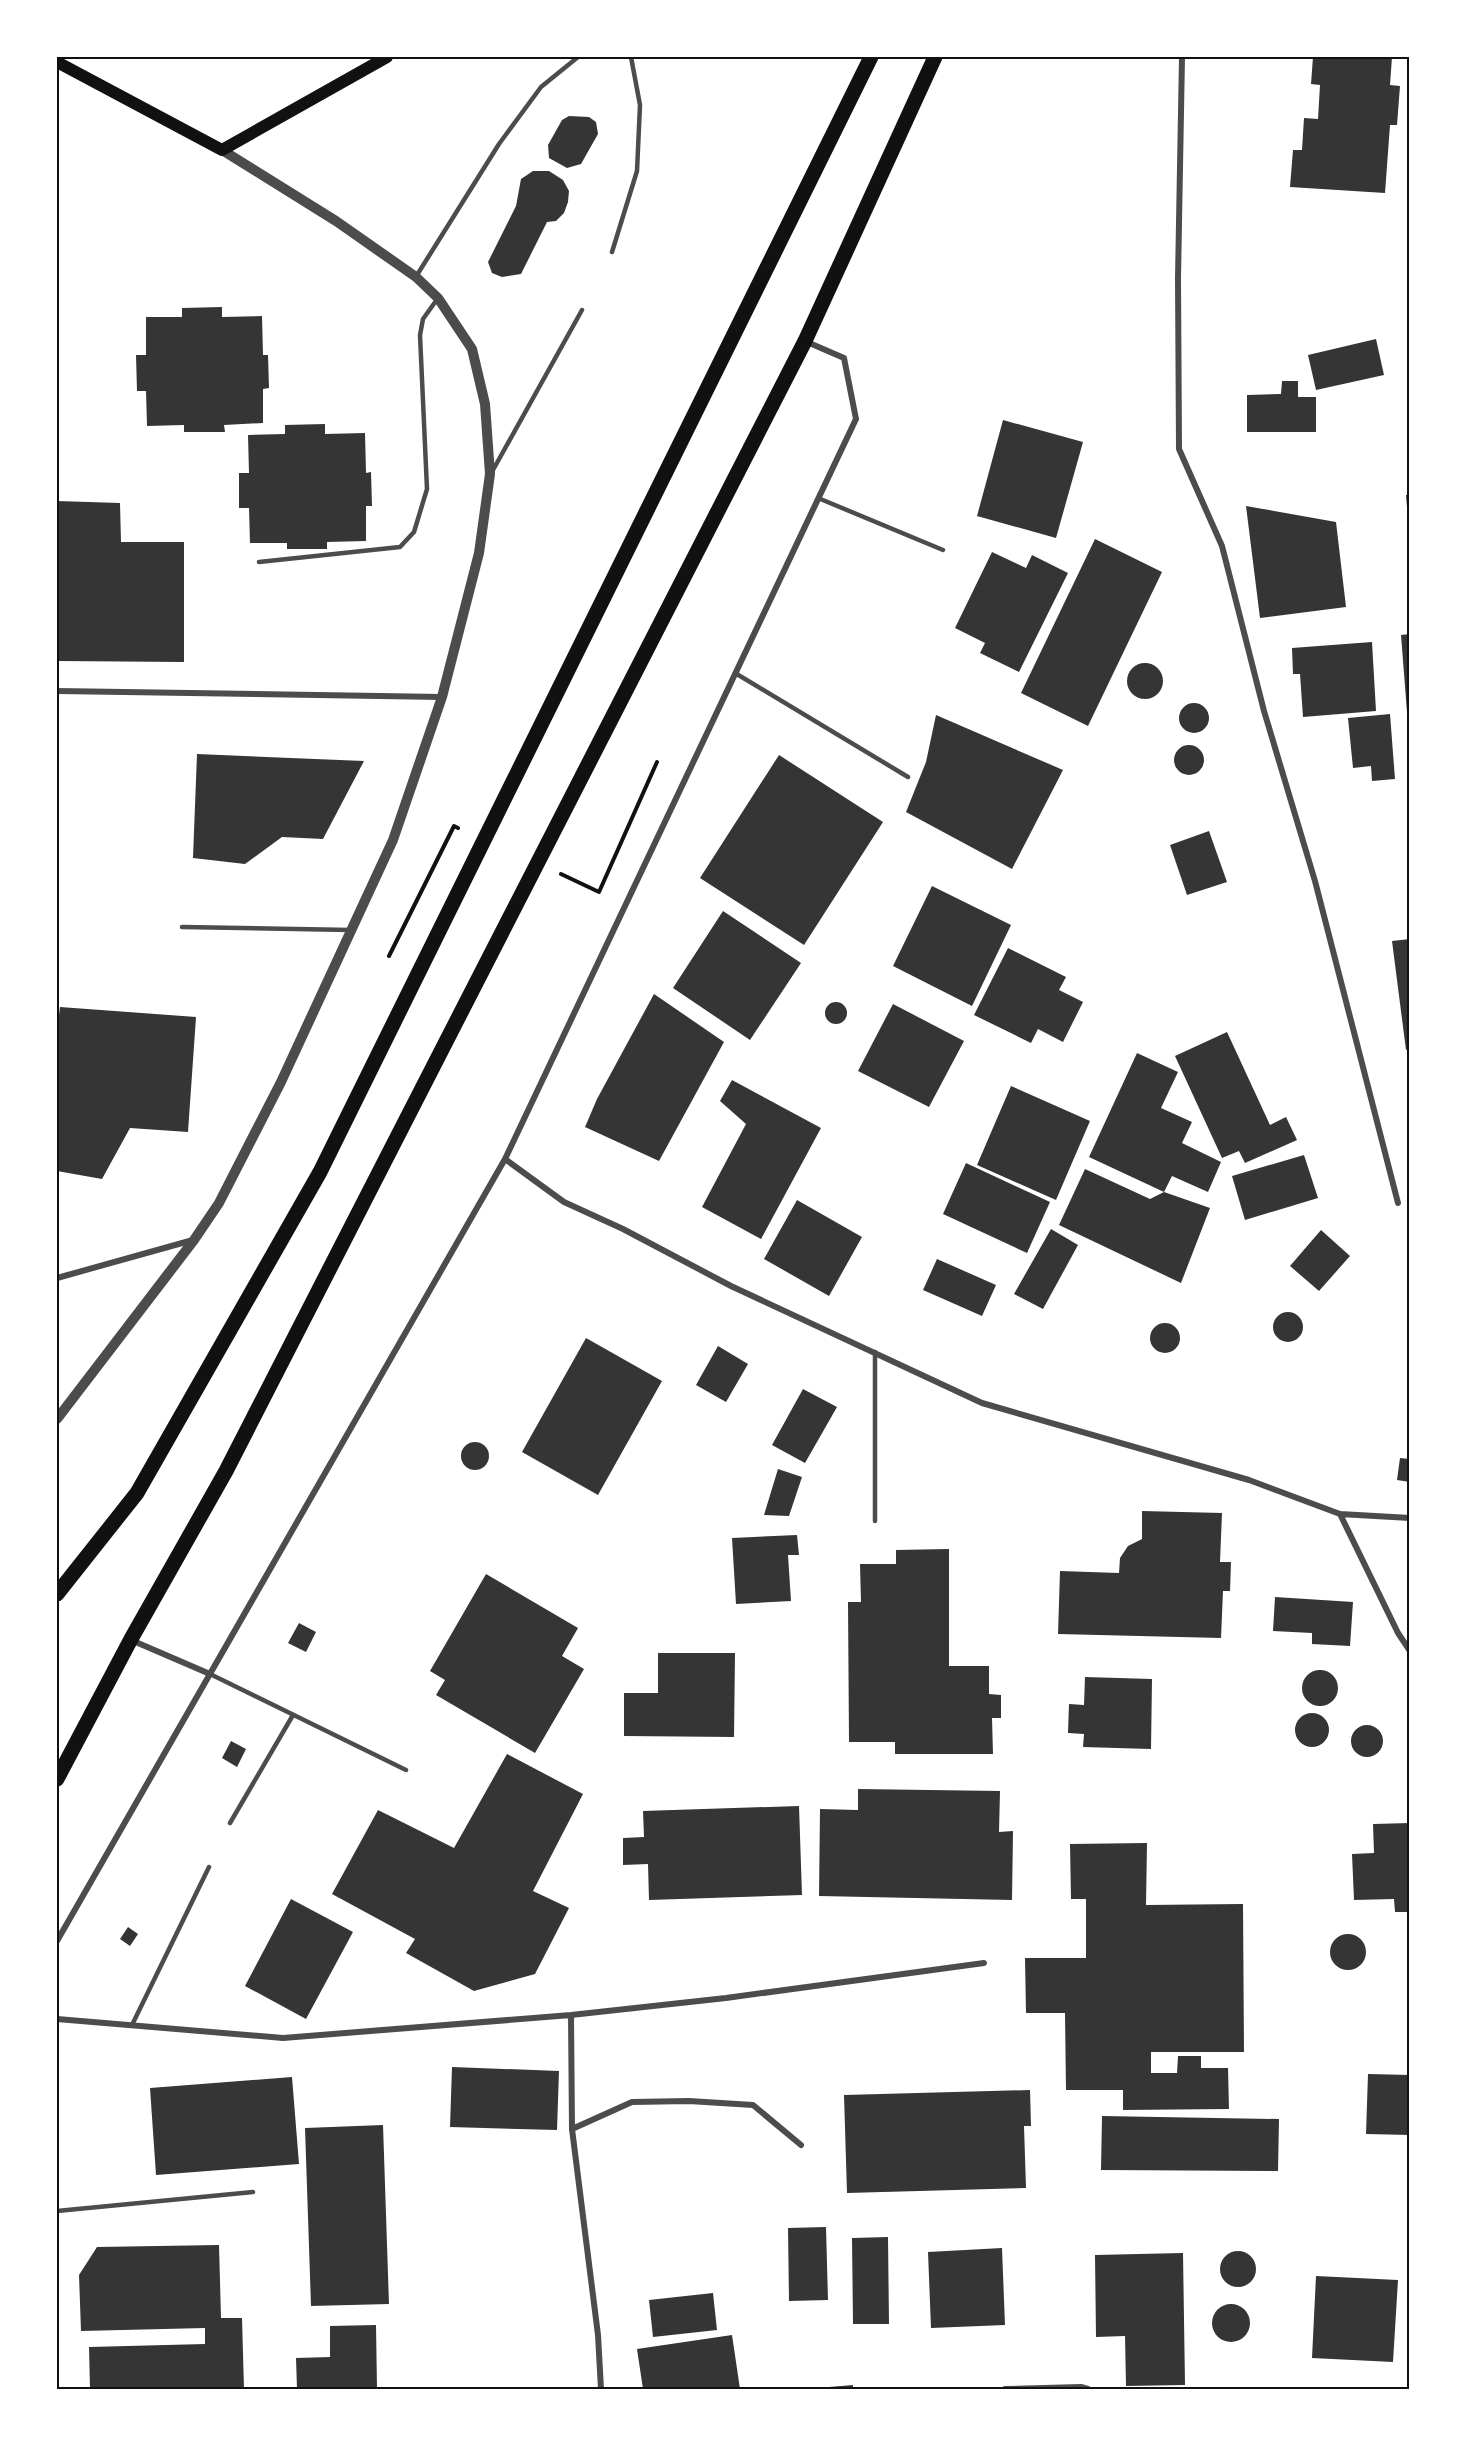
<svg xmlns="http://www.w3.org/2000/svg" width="1467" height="2446" font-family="Arial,sans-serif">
<rect width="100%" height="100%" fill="#fff"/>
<path fill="#353535" d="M 1313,57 L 1392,57 L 1390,85 L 1400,86 L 1397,125 L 1390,125 L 1385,193 L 1290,187 L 1293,150 L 1302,150 L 1304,118 L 1318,119 L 1320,85 L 1311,84 Z
M 569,116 L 589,117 L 596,122 L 598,134 L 581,164 L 567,168 L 549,158 L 548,145 L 562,120 Z
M 533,171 L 549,171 L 563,180 L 569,191 L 568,202 L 564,213 L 556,221 L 547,222 L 521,274 L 502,277 L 492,273 L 488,262 L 516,206 L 521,179 Z
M 222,307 L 222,317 L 262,316 L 263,355 L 268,355 L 269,388 L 263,389 L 263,423 L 224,425 L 225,432 L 184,432 L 184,425 L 147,426 L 146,391 L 137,391 L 136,355 L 146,355 L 146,317 L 182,317 L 182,308 Z
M 1376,339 L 1384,375 L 1316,390 L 1308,355 Z
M 1282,381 L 1298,381 L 1298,397 L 1316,397 L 1316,432 L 1247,432 L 1247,395 L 1281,394 Z
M 1003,420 L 1083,442 L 1056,538 L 977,516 Z
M 325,424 L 325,434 L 365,433 L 366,473 L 371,472 L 372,506 L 366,506 L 366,541 L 327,542 L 327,549 L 287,549 L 287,543 L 250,543 L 249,508 L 239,508 L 239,473 L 249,473 L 248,435 L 285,434 L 285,425 Z
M 1406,495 L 1410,495 L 1410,519 L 1408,519 Z
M 57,501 L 120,503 L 121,542 L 184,542 L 184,662 L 57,661 Z
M 1246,506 L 1336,522 L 1346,607 L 1260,618 Z
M 1095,539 L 1162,572 L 1088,726 L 1021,693 Z
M 992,552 L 1026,568 L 1032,555 L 1068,573 L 1019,672 L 980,653 L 985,643 L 955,628 Z
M 1410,634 L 1410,725 L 1408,725 L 1401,635 Z
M 1372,642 L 1376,711 L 1303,717 L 1300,674 L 1293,674 L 1292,648 Z
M1127 681a18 18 0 1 1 36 0a18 18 0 1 1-36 0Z
M1179 718a15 15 0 1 1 30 0a15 15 0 1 1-30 0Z
M 1390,714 L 1395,779 L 1372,781 L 1371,766 L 1353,768 L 1348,718 Z
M 936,715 L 1063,770 L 1012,869 L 906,812 L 926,762 Z
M1174 760a15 15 0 1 1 30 0a15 15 0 1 1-30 0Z
M 197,754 L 364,761 L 323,839 L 282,837 L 245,864 L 193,858 Z
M 779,755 L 883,822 L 804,945 L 700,878 Z
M 1209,831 L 1227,882 L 1187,895 L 1170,845 Z
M 932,886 L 1011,925 L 972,1006 L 893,966 Z
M 723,911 L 801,963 L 750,1040 L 673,988 Z
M 1410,939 L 1410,1049 L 1406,1050 L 1392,941 Z
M 1008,948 L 1066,977 L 1059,990 L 1083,1002 L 1063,1042 L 1038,1029 L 1031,1043 L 974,1015 Z
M 654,994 L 724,1042 L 659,1161 L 585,1127 L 597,1099 Z
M825 1013a11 11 0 1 1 22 0a11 11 0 1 1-22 0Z
M 893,1004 L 964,1041 L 929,1107 L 858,1071 Z
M 60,1007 L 196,1017 L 188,1132 L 130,1128 L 102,1179 L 57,1171 L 57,1015 L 59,1015 Z
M 1227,1032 L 1270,1125 L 1286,1117 L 1297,1140 L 1245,1163 L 1239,1151 L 1222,1158 L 1175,1056 Z
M 1137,1053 L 1178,1072 L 1161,1108 L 1192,1122 L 1182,1143 L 1221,1162 L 1208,1192 L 1172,1176 L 1164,1192 L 1089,1157 Z
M 732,1080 L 821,1128 L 761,1239 L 702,1207 L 746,1124 L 720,1101 Z
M 1011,1086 L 1090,1121 L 1056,1200 L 977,1165 Z
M 1304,1155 L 1318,1198 L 1245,1220 L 1232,1176 Z
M 966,1163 L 1050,1202 L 1027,1253 L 943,1214 Z
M 1085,1169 L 1150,1199 L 1164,1192 L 1210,1208 L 1181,1283 L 1059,1225 Z
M 797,1200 L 862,1237 L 829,1296 L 764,1259 Z
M 1051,1229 L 1078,1245 L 1043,1309 L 1014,1294 Z
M 1321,1230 L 1350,1256 L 1319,1291 L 1290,1266 Z
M 937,1259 L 996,1285 L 982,1316 L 923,1290 Z
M1273 1327a15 15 0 1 1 30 0a15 15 0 1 1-30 0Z
M1150 1338a15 15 0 1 1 30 0a15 15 0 1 1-30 0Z
M 586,1338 L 662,1381 L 598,1495 L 522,1452 Z
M 718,1346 L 748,1364 L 726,1402 L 696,1385 Z
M 803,1389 L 837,1407 L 805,1463 L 772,1445 Z
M461 1456a14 14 0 1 1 28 0a14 14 0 1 1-28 0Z
M 1400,1458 L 1410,1459 L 1410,1482 L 1397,1480 Z
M 778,1469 L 802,1477 L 789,1516 L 764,1515 Z
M 1142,1511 L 1222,1513 L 1220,1562 L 1231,1562 L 1230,1591 L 1223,1591 L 1221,1638 L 1058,1634 L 1060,1571 L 1119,1573 L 1120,1558 L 1128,1546 L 1142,1539 Z
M 797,1535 L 799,1555 L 788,1555 L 791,1601 L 736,1604 L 732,1538 Z
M 949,1549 L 949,1666 L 989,1666 L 989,1694 L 1001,1695 L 1001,1718 L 992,1718 L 993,1754 L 895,1754 L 895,1742 L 849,1742 L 848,1602 L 861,1602 L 860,1564 L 896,1564 L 896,1550 Z
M 486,1574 L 578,1628 L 562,1656 L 584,1669 L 535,1753 L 436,1695 L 445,1680 L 430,1671 Z
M 1275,1597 L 1353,1602 L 1350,1646 L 1312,1644 L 1312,1633 L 1273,1631 Z
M 299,1623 L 316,1632 L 306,1652 L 288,1643 Z
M 658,1653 L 735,1653 L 734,1737 L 624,1736 L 624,1693 L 658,1693 Z
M1302 1688a18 18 0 1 1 36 0a18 18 0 1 1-36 0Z
M 1085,1677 L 1152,1679 L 1151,1749 L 1083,1747 L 1084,1734 L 1068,1733 L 1069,1704 L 1084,1705 Z
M1295 1730a17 17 0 1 1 34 0a17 17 0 1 1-34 0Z
M1351 1741a16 16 0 1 1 32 0a16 16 0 1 1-32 0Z
M 231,1741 L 246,1749 L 237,1767 L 222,1758 Z
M 507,1754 L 583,1794 L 533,1891 L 569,1908 L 535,1974 L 474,1991 L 406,1953 L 415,1939 L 332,1894 L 378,1810 L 454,1848 Z
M 858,1789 L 1000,1791 L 999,1832 L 1013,1831 L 1012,1900 L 819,1896 L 820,1809 L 858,1810 Z
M 799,1806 L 802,1895 L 649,1900 L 648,1864 L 623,1865 L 623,1838 L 644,1837 L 643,1811 Z
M 1410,1823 L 1410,1912 L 1395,1912 L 1394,1899 L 1354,1900 L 1352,1854 L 1374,1853 L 1373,1824 Z
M 1147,1843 L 1146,1905 L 1243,1904 L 1244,2052 L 1151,2052 L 1151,2073 L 1177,2073 L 1178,2056 L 1201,2056 L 1201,2068 L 1228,2068 L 1229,2109 L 1123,2110 L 1123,2090 L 1066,2090 L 1065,2013 L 1026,2013 L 1025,1958 L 1086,1958 L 1086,1899 L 1071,1899 L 1070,1844 Z
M 291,1899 L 353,1932 L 306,2019 L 245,1986 Z
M 128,1927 L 138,1934 L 130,1946 L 120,1939 Z
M1330 1952a18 18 0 1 1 36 0a18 18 0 1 1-36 0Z
M 452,2067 L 559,2071 L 557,2130 L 450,2127 Z
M 1368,2074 L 1410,2075 L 1410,2135 L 1366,2134 Z
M 292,2077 L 299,2164 L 156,2175 L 150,2088 Z
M 1030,2090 L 1031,2126 L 1024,2126 L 1026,2188 L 847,2193 L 844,2095 Z
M 1102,2116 L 1279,2119 L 1278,2171 L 1101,2170 Z
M 383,2125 L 389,2304 L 311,2306 L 305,2128 Z
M 826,2227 L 828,2300 L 789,2301 L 788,2228 Z
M 888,2237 L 889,2324 L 853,2324 L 852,2238 Z
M 219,2245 L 221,2318 L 242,2318 L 244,2389 L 90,2389 L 89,2347 L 205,2344 L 205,2328 L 81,2331 L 79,2275 L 97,2247 Z
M 1002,2248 L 1005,2325 L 931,2328 L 928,2252 Z
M1220 2269a18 18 0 1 1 36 0a18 18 0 1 1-36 0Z
M 1183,2253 L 1185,2385 L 1126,2386 L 1125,2336 L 1096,2337 L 1095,2255 Z
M 1316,2276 L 1398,2280 L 1393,2362 L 1312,2358 Z
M 713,2293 L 717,2330 L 653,2337 L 649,2300 Z
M1212 2323a19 19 0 1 1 38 0a19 19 0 1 1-38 0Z
M 376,2325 L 377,2389 L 297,2389 L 296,2358 L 330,2357 L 330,2326 Z
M 732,2335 L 740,2389 L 643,2389 L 637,2349 Z
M 853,2385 L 853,2389 L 829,2389 L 829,2387 Z"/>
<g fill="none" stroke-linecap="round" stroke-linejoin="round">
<path stroke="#111" stroke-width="4" d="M 561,874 L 599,892 L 657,762
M 389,956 L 454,826 L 458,828"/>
<path stroke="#4c4c4c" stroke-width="4.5" d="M 612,252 L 637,171 L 640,105 L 631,57
M 417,275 L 499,144 L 541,87 L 578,57
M 493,470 L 582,310
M 818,498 L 943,550
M 259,562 L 400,547 L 414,532 L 427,489 L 420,335 L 423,319 L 438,298
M 735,673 L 908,777
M 182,927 L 351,930
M 875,1521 L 875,1352
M 210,1674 L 406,1770
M 230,1823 L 293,1715
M 132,2025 L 209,1867
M 57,2211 L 253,2192"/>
<path stroke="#4c4c4c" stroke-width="6" d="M 1182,57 L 1178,278 L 1179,449 L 1222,546 L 1264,711 L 1315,881 L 1398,1203
M 57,691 L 442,697
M 505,1159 L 564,1202 L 623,1229 L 731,1286 L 982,1403 L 1249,1480 L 1340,1514 L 1410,1518
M 57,1278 L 193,1240
M 1340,1514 L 1398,1633 L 1410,1651
M 131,1640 L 210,1674
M 57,1941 L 505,1159 L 856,419 L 844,358 L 807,342
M 571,2015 L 572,2129 L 632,2102 L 689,2101 L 753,2105 L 801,2145
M 57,2019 L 283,2038 L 571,2015 L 726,1998 L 984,1963
M 572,2129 L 598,2335 L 601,2389
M 1005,2389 L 1081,2387 L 1088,2389"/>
<path stroke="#4c4c4c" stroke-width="10" d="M 57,1419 L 194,1240 L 219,1203 L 281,1082 L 393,840 L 442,697 L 479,553 L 490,474 L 485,404 L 472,349 L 438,298 L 416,277 L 336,221 L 222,150"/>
<path stroke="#111" stroke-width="12" d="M 57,62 L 222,150 L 387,57"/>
<path stroke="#111" stroke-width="15" d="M 57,1594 L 137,1493 L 320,1172 L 871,57
M 57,1779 L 131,1639 L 226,1471 L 805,341 L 935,57"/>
</g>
<rect width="1467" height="2446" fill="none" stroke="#ffffff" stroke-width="117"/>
<rect x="58" y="58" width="1350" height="2330" fill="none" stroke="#111" stroke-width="2"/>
</svg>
